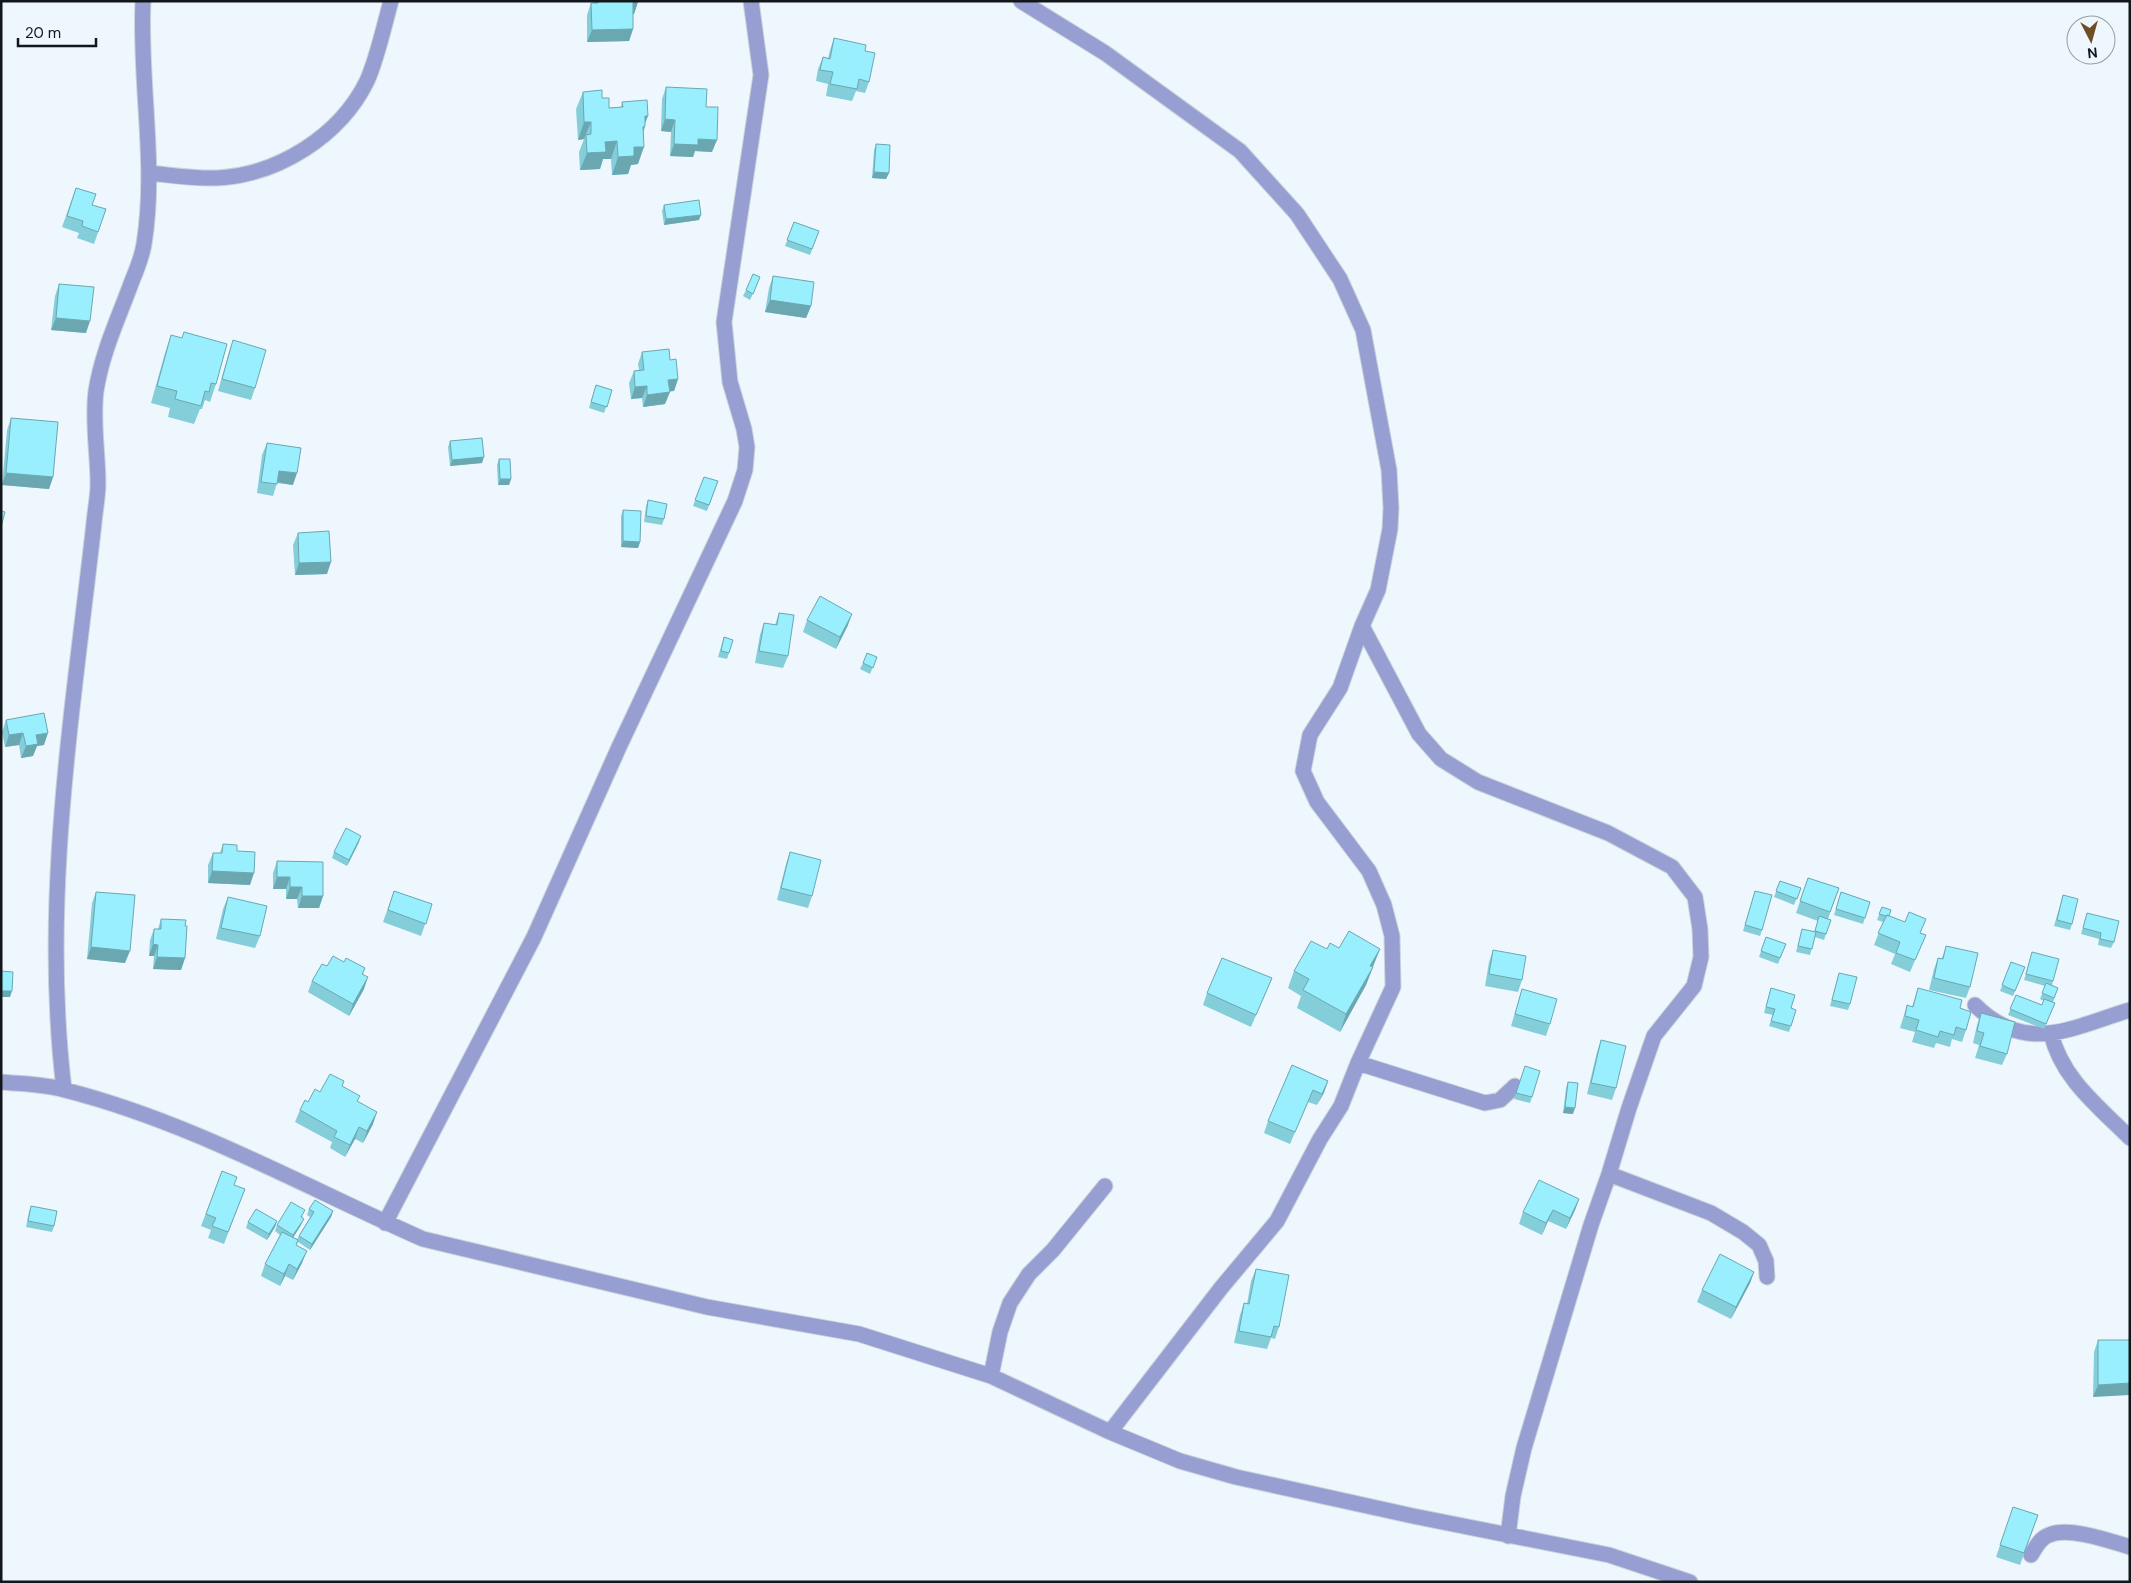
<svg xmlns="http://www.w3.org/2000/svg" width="2131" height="1583" font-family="'DM Sans',sans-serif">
<rect width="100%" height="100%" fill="#eef7fe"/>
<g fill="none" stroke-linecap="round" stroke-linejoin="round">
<g stroke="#cbd3da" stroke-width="17">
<path id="street" d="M 1021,1 L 1105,53 L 1240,151 L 1297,214 L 1340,279 L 1363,330 L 1389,470 L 1391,508 L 1390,529 L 1378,590 L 1362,626 L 1340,688 L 1310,735 L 1303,771 L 1317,802 L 1369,871 L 1384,905 L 1392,936 L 1393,987 L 1358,1063 L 1341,1106 L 1320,1139 L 1277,1221 L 1221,1288 L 1110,1432
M 149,173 C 171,175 195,179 217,178 C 278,175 340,136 367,81 C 377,59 384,26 391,1
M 1362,626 L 1419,734 L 1441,759 L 1478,782 L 1608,833 L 1672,867 L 1695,897 L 1700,929 L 1701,957 L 1694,986 L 1654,1036 L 1629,1108 L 1609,1174 L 1591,1225 L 1524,1448 L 1513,1496 L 1508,1536
M 1975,1005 C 2026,1056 2073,1027 2130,1010
M 2051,1033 C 2061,1078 2099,1107 2130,1138
M 1358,1063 L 1485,1103 L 1500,1100 L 1515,1086
M 1,1082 C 22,1084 45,1084 65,1090 C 191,1122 305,1187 423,1239 L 707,1307 L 859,1334 L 991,1376 L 1110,1432 L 1180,1461 L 1236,1477 L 1413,1516 L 1609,1555 L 1690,1582
M 64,1089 C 41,900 73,710 94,523 C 95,510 98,497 98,484 C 98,453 92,422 96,391 C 102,352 119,317 132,281 C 137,269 142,257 144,244 C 157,163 139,82 143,1
M 1609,1174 L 1711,1213 L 1743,1232 L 1759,1245 L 1766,1261 L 1767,1277
M 385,1223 L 534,937 L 619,747 L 735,501 L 745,470 L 747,447 L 744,429 L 730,382 L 724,322 L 761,75 L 751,1
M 991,1376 L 1000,1332 L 1010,1303 L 1029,1274 L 1053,1250 L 1105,1186
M 2031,1555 C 2036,1547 2040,1538 2049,1535 C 2068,1526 2110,1541 2130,1547"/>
</g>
<use href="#street" stroke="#979ed1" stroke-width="15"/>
</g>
<path fill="#84ceda" d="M 593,1 L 638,1 L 634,14 L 633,14 L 633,29 L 629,41 L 587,42 L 587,15 L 591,3 L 593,3 Z
M 834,38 L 865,51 L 869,82 L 865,93 L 856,91 L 852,101 L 826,96 L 828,84 L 816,81 L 818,69 L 823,57 L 828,58 L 830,50 Z
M 666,87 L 706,107 L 712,152 L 695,151 L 693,157 L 670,156 L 671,132 L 661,131 L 662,99 Z
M 583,92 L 602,98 L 609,108 L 621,107 L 622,102 L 645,123 L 645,126 L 644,131 L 638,164 L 631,165 L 628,174 L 612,175 L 611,159 L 603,159 L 600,169 L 580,170 L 579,152 L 584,139 L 578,140 L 576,109 Z
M 876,144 L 889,173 L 886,179 L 872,178 L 874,150 Z
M 76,188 L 92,205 L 106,209 L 94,244 L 77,238 L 79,233 L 62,227 Z
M 664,205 L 699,220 L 664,225 L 662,211 Z
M 794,222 L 819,231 L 810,255 L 785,246 Z
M 773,276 L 811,306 L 806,318 L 765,312 L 769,288 Z
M 758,283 L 750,300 L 743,296 L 746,290 Z
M 59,284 L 86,333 L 51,330 L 55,296 Z
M 171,335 L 216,384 L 210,402 L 205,400 L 202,409 L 200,409 L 194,424 L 168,417 L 170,408 L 151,403 L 165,353 Z
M 233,340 L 255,388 L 251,400 L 218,391 L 229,352 Z
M 642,352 L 670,360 L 678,379 L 674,391 L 670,391 L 665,404 L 643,407 L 642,398 L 631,399 L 629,383 L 634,371 L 639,370 L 638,364 Z
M 596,385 L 612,390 L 604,413 L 589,408 Z
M 11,418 L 53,477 L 49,489 L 2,485 L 7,430 Z
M 450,441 L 482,463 L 450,466 L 448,447 Z
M 267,443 L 293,485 L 277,483 L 273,496 L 257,493 L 262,455 Z
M 499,459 L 511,479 L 509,485 L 498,485 L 497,465 Z
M 704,477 L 718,481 L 707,511 L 693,506 Z
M 648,500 L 664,519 L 662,525 L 644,522 L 646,506 Z
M 623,510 L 640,542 L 638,548 L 621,547 L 621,516 Z
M 298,533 L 327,574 L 295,575 L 293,545 Z
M 779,613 L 788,656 L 783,668 L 755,663 L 760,635 L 764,623 L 775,625 Z
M 807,620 L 848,625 L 836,649 L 803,632 Z
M 724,637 L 729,653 L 727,659 L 718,657 Z
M 877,657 L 870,674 L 860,669 L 863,663 Z
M 6,720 L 44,745 L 37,746 L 33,756 L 21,758 L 19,745 L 5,747 L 2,732 Z
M 359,842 L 347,866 L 332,858 L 334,852 Z
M 223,844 L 250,885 L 208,883 L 208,865 L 213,853 L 220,853 Z
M 790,852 L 812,896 L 808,908 L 777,900 L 786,864 Z
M 277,861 L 323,896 L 319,908 L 298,908 L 297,899 L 286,899 L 286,889 L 273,889 L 273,873 Z
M 1808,878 L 1839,888 L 1828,919 L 1826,934 L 1824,940 L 1815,937 L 1810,955 L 1796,952 L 1802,929 L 1814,932 L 1818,921 L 1796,913 Z
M 1780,881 L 1801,888 L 1794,905 L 1774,897 Z
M 394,891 L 432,904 L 421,936 L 383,922 Z
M 1755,891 L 1762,930 L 1760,936 L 1743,931 Z
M 96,892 L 125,963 L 87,959 L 92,903 Z
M 1841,892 L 1870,902 L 1863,924 L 1834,915 Z
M 2063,895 L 2072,924 L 2070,930 L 2054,926 Z
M 228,897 L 260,936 L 255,948 L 216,939 L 223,909 Z
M 1882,907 L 1889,916 L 1921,933 L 1926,935 L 1910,972 L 1891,964 L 1895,954 L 1874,945 L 1883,922 L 1877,920 Z
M 2087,913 L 2114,942 L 2111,948 L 2098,945 L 2099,939 L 2081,934 Z
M 161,919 L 185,958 L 181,970 L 153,969 L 154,956 L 149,956 L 150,940 L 154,929 L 158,929 Z
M 1766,937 L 1786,944 L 1778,964 L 1759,957 Z
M 1946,946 L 1970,987 L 1966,998 L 1929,990 L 1934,969 L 1938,958 L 1942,958 Z
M 1339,948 L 1380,949 L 1366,985 L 1340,1032 L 1297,1008 L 1301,996 L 1288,988 L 1294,971 L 1327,949 Z
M 1493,950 L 1522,980 L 1518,992 L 1485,986 L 1489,962 Z
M 2032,952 L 2053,981 L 2052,985 L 2058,988 L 2053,1002 L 2055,1003 L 2044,1029 L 2008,1015 L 2016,995 L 2042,1005 L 2044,1001 L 2040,999 L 2045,986 L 2024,980 Z
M 344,962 L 365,968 L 363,974 L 364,989 L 349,1016 L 308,992 L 312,981 L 327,966 Z
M 2011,962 L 2025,967 L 2013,996 L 2000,991 Z
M 1839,973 L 1850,1004 L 1848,1010 L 1830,1006 Z
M 1272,978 L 1251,1027 L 1203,1005 L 1207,993 Z
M 1771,988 L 1791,1008 L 1796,1010 L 1789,1032 L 1769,1026 L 1773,1015 L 1764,1013 Z
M 1918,988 L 1960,1008 L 1966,1030 L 1962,1042 L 1952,1039 L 1950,1047 L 1936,1043 L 1934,1048 L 1912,1042 L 1915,1032 L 1900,1028 L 1907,1005 L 1912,1007 Z
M 1522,989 L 1550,1024 L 1546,1036 L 1511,1026 Z
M 1981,1013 L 2007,1054 L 2002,1065 L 1975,1058 L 1979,1045 L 1973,1043 L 1977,1025 Z
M 1601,1040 L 1616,1088 L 1612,1100 L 1587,1094 L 1597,1052 Z
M 1292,1065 L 1328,1081 L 1317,1105 L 1308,1102 L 1290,1144 L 1264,1133 L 1268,1121 Z
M 1523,1072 L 1532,1097 L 1530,1103 L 1514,1099 Z
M 344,1081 L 342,1086 L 358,1102 L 373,1124 L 363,1143 L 355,1139 L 345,1157 L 330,1148 L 332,1142 L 295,1122 L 300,1110 L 308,1102 L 320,1092 Z
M 1568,1082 L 1573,1114 L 1563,1113 L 1566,1088 Z
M 222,1171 L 234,1185 L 245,1189 L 224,1244 L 208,1238 L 211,1230 L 201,1226 Z
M 1579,1199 L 1575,1210 L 1566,1229 L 1548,1221 L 1542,1235 L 1519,1224 L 1523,1212 Z
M 31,1206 L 54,1226 L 52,1232 L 26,1227 L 29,1212 Z
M 309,1209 L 333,1211 L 331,1217 L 310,1250 L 298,1242 L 296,1246 L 302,1263 L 293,1280 L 285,1276 L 280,1286 L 261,1276 L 265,1264 L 280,1235 L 275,1231 L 277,1225 L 303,1216 L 302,1218 L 301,1225 L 293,1237 L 297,1239 L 299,1236 L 310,1217 L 307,1215 Z
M 277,1221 L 275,1227 L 267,1240 L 246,1228 L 248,1222 Z
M 1256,1269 L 1279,1327 L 1275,1339 L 1271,1338 L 1267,1349 L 1234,1343 L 1240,1315 L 1244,1303 L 1247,1304 L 1251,1281 Z
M 1754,1272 L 1750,1283 L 1731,1319 L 1697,1302 L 1702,1290 Z
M 2098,1340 L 2130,1340 L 2093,1397 L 2094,1352 Z
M 2013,1507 L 2038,1515 L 2020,1565 L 1996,1557 Z"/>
<path fill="#6ba7b1" d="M 633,2 L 638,2 L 634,14 L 628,14 Z
M 633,29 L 629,41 L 587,42 L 592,30 Z
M 645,116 L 648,116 L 644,126 L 645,126 L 639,144 Z
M 665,119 L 675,120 L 671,132 L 661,131 Z
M 584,122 L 591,122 L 584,139 L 578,140 Z
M 698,139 L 717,140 L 712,152 L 695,151 L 693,157 L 670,156 L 674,144 Z
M 617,141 L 611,159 L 603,159 L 600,169 L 580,170 L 587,153 L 605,142 Z
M 634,147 L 644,147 L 638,164 L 631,165 L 628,174 L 612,175 L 618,157 Z
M 874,172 L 889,173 L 886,179 L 872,178 Z
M 701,215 L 699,220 L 664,225 L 666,219 Z
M 770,300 L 811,306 L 806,318 L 765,312 Z
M 56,318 L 90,321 L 86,333 L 51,330 Z
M 678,379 L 674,391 L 664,392 L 668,380 Z
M 647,386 L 642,398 L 631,399 L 635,387 Z
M 670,392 L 665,404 L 643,407 L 647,395 Z
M 484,457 L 482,463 L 450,466 L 452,460 Z
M 279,471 L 297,473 L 293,485 L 275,482 Z
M 6,473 L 53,477 L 49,489 L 2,485 Z
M 500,479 L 511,479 L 509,485 L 498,485 Z
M 623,541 L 640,542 L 638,548 L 621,547 Z
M 331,562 L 327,574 L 295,575 L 299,563 Z
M 852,614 L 848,625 L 836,649 L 840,637 Z
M 23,733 L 19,745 L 5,747 L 9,735 Z
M 48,733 L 44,745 L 37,746 L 33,756 L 21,758 L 26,746 L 36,735 Z
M 361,836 L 359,842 L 347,866 L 349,860 Z
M 212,871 L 254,873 L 250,885 L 208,883 Z
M 277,877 L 290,877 L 286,889 L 273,889 Z
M 290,887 L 302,887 L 297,899 L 286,899 Z
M 302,896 L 323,896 L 319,908 L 298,908 Z
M 153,944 L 158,945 L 154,956 L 149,956 Z
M 91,947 L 130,951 L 125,963 L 87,959 Z
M 1380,949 L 1373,966 L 1363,983 L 1370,966 Z
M 157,957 L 185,958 L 181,970 L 153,969 Z
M 1373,967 L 1366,985 L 1340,1032 L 1346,1014 Z
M 368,977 L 364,989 L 349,1016 L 353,1004 Z
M 1,991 L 12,991 L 10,997 L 1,997 Z
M 1328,1081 L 1324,1093 L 1317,1105 L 1322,1094 Z
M 1565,1107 L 1575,1108 L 1573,1114 L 1563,1113 Z
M 377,1112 L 373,1124 L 363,1143 L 367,1131 Z
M 359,1127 L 355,1139 L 345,1157 L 350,1145 Z
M 1579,1199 L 1575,1210 L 1566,1229 L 1570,1218 Z
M 1553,1210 L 1548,1221 L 1542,1235 L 1546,1223 Z
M 333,1211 L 331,1217 L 310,1250 L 312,1244 Z
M 304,1219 L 301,1225 L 291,1241 L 293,1235 Z
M 277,1221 L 275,1227 L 267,1240 L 269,1234 Z
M 307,1251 L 302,1263 L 293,1280 L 297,1269 Z
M 289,1264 L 285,1276 L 280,1286 L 284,1274 Z
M 1754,1272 L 1750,1283 L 1731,1319 L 1736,1307 Z
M 2130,1383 L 2130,1395 L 2093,1397 L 2098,1385 Z"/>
<path fill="#99effd" stroke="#6ba7b1" d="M 598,1 L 638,1 L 638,2 L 633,2 L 633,29 L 592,30 L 591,3 L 598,3 Z
M 834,38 L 866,45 L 865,51 L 875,53 L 869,82 L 859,79 L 857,89 L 830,84 L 833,72 L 820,70 L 823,57 L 830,59 Z
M 666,87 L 707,89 L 706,107 L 718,107 L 717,140 L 698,139 L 698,145 L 674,144 L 675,120 L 665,119 Z
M 602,90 L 602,98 L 609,98 L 609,108 L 623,107 L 622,102 L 647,100 L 648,116 L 645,116 L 645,126 L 643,127 L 644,147 L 634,147 L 634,156 L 618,157 L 617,141 L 605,142 L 606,152 L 587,153 L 586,135 L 591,134 L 591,122 L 584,122 L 583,92 Z
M 876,144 L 890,145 L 889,173 L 874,172 Z
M 76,188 L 96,194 L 92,205 L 106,209 L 98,232 L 82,226 L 83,221 L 67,216 Z
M 699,200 L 701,215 L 666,219 L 664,205 Z
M 794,222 L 819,231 L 812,249 L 787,240 Z
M 753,274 L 760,277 L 753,294 L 746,290 Z
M 773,276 L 814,282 L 811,306 L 770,300 Z
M 59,284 L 94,287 L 90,321 L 56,318 Z
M 184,332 L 227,344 L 216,384 L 211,383 L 209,392 L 205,391 L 201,406 L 175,399 L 177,391 L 157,386 L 171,335 L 182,338 Z
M 233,340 L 266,350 L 255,388 L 222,379 Z
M 669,349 L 670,360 L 676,359 L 678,379 L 668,380 L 670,392 L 647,395 L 647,386 L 635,387 L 634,371 L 644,370 L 642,352 Z
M 596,385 L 612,390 L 607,407 L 591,402 Z
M 11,418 L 58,422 L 53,477 L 6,473 Z
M 482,438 L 484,457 L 452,460 L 450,441 Z
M 267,443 L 301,448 L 297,473 L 279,471 L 277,484 L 261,482 Z
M 499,459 L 510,459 L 511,479 L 500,479 Z
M 704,477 L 718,481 L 709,505 L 695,500 Z
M 648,500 L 667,504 L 664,519 L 646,516 Z
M 623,510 L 641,511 L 640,542 L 623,541 Z
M 1,511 L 5,512 L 1,527 Z
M 329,531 L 331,562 L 299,563 L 298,533 Z
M 820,596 L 852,614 L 840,637 L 807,620 Z
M 779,613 L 794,615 L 788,656 L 759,651 L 764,623 L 777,625 Z
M 724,637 L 733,640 L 729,653 L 721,651 Z
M 867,653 L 877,657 L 873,668 L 863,663 Z
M 44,713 L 48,733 L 36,735 L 38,744 L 26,746 L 23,733 L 9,735 L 6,720 Z
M 346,828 L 361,836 L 349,860 L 334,852 Z
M 223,844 L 237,845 L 237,851 L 255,852 L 254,873 L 212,871 L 213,853 L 222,853 Z
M 790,852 L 821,860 L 812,896 L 781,888 Z
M 277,861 L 323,862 L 323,896 L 302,896 L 302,887 L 290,887 L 290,877 L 277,877 Z
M 1808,878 L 1839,888 L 1830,912 L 1800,901 Z
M 1780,881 L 1801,888 L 1797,899 L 1776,891 Z
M 394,891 L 432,904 L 426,924 L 388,910 Z
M 1755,891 L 1772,895 L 1762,930 L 1745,925 Z
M 96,892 L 135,895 L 130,951 L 91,947 Z
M 1841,892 L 1870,902 L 1865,918 L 1836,909 Z
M 2063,895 L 2078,899 L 2072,924 L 2057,920 Z
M 228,897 L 267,906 L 260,936 L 221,928 Z
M 1882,907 L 1891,910 L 1889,916 L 1887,915 L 1886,916 L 1879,914 Z
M 1909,912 L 1926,919 L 1920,933 L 1926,935 L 1915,960 L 1896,953 L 1900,942 L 1878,933 L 1887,915 L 1905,922 Z
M 2087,913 L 2119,921 L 2114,942 L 2100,939 L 2101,933 L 2083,928 Z
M 1819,916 L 1831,920 L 1826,934 L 1815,931 Z
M 161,919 L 186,920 L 185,926 L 187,926 L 185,958 L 157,957 L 158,945 L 153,944 L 154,929 L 161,929 Z
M 1802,929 L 1816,932 L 1812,949 L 1798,946 Z
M 1349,931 L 1380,949 L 1370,966 L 1373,967 L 1346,1014 L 1303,990 L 1309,979 L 1294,971 L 1311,941 L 1327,949 L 1330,943 L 1339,948 Z
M 1766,937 L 1786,944 L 1780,958 L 1761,951 Z
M 1946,946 L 1978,953 L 1970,987 L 1934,978 L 1938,958 L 1943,959 Z
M 1493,950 L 1526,956 L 1522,980 L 1489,974 Z
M 2032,952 L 2059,959 L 2053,981 L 2026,974 Z
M 333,956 L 344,962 L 346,958 L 365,968 L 362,974 L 368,977 L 353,1004 L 312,981 L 322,964 L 327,966 Z
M 1222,958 L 1272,978 L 1256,1015 L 1207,993 Z
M 2011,962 L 2025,967 L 2015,991 L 2002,985 Z
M 1,971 L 13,972 L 12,991 L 1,991 Z
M 1839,973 L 1857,977 L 1850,1004 L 1832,1000 Z
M 2046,983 L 2058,988 L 2054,998 L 2042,993 Z
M 1771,988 L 1795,995 L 1791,1008 L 1796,1010 L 1791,1026 L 1771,1021 L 1775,1009 L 1766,1007 Z
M 1918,988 L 1962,1000 L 1960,1008 L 1971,1012 L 1966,1030 L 1956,1027 L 1954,1035 L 1940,1031 L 1938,1037 L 1916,1030 L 1919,1020 L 1905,1016 L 1907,1005 L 1913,1007 Z
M 1522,989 L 1557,999 L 1550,1024 L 1515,1014 Z
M 2016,995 L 2042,1005 L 2044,999 L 2055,1003 L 2046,1024 L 2010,1009 Z
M 1981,1013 L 2015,1022 L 2007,1054 L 1980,1046 L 1984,1033 L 1977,1031 Z
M 1601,1040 L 1626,1046 L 1616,1088 L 1591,1083 Z
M 1292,1065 L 1328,1081 L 1322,1094 L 1313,1090 L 1295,1132 L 1268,1121 Z
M 1525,1066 L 1540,1071 L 1532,1097 L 1516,1093 Z
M 330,1074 L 344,1081 L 342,1086 L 360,1096 L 357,1101 L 377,1112 L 367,1131 L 359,1127 L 350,1145 L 334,1137 L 337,1131 L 300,1110 L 305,1100 L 308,1102 L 315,1089 L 320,1092 Z
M 1568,1082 L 1578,1083 L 1575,1108 L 1565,1107 Z
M 222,1171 L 237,1177 L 234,1185 L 245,1189 L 228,1232 L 212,1226 L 216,1218 L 206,1214 Z
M 1539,1180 L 1579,1199 L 1570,1218 L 1553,1210 L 1546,1223 L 1523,1212 Z
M 315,1200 L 333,1211 L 312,1244 L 299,1236 L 314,1212 L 309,1209 Z
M 291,1202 L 305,1210 L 301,1217 L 304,1219 L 293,1235 L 277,1225 Z
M 31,1206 L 57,1211 L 54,1226 L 28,1221 Z
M 256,1209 L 277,1221 L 269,1234 L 248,1222 Z
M 282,1232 L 298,1240 L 296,1245 L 307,1251 L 297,1269 L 289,1264 L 284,1274 L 265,1264 Z
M 1720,1254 L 1754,1272 L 1736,1307 L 1702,1290 Z
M 1256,1269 L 1289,1275 L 1279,1327 L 1274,1326 L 1271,1337 L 1239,1331 L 1244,1303 L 1249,1304 Z
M 2098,1340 L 2130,1340 L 2130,1383 L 2098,1385 Z
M 2013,1507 L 2038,1515 L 2024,1553 L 2000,1545 Z"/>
<rect width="2131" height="1583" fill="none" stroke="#12171b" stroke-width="5"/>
<g transform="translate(2091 40) rotate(174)"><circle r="24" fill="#eef7fe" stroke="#969da3"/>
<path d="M0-4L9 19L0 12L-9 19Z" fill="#6f4e25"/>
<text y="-8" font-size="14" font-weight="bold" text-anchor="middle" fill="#12171b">N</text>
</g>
<path d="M18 38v8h78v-8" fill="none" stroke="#12171b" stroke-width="2.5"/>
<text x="25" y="38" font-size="15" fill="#12171b" stroke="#eef7fe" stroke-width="4" paint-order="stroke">20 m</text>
</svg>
